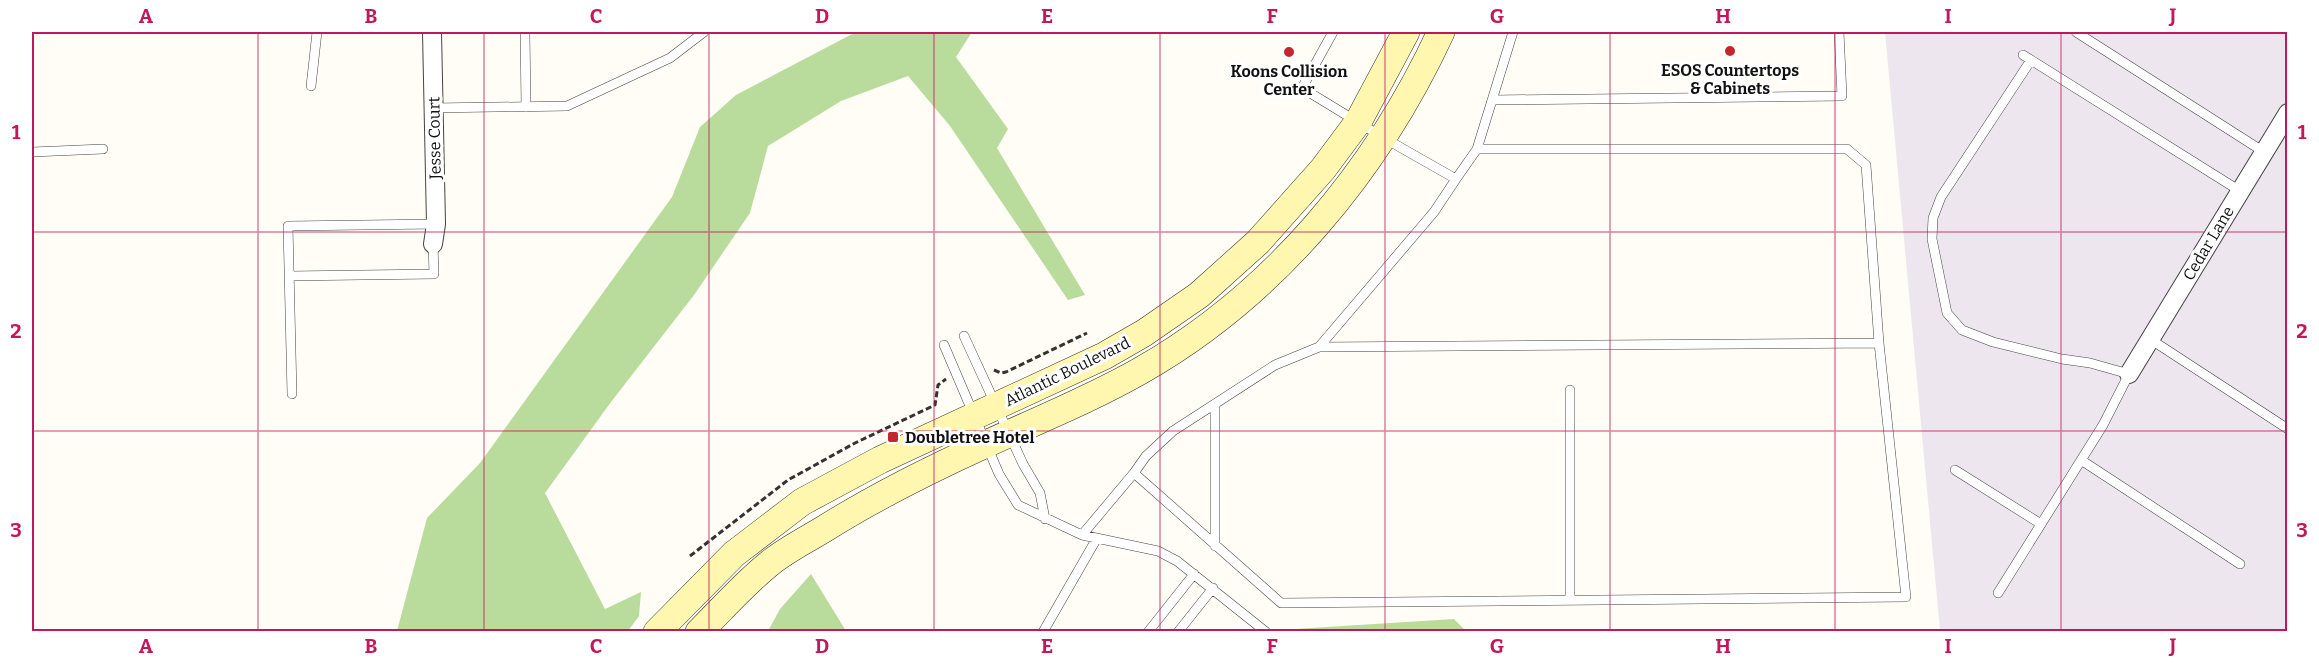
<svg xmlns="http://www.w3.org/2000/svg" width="2319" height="663" font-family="Bitter,serif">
<rect width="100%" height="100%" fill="#fffdf5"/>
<path fill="#eee6ef" d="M 1885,32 L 2287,32 L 2287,631 L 1940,631 Z"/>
<path fill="#b9dc9c" d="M 856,32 L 972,32 L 956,57 L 1008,129 L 997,148 L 1085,295 L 1068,300 L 950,126 L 908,76 L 841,101 L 768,146 L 750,213 L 694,295 L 611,402 L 545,493 L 605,609 L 641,592 L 639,616 L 628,631 L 397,631 L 427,518 L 480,463 L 672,197 L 700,127 L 736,95 Z
M 811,574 L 846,631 L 768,631 L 780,609 Z
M 1454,619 L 1466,631 L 1298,632 L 1295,629 Z"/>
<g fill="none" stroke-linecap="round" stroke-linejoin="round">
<g stroke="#444" stroke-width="10">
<path id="service" d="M 525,32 L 526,107
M 2076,32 L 2264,152
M 2023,55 L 2240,191
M 311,86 L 317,32
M 1493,100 L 1842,96 L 1839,32
M 433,108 L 567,106 L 670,58 L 704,32
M 1477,149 L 1513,32
M 32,152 L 103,149
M 1456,179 L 1477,149 L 1847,149 L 1866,165 L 1879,343
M 289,276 L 434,274 L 433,244
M 964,336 L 1023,464 L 1040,493 L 1045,519
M 2150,339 L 2288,429
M 944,345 L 999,474 L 1018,505 L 1082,535 L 1158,551 L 1177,561 L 1266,632
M 1319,347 L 1275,365 L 1173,431 L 1146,456 L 1134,473 L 1281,603 L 1906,597 L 1879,343 L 1319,347 L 1434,212 L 1456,179 L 1384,138 L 1302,88 L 1333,32
M 1570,390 L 1570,600
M 292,394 L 288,226 L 436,224
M 1215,405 L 1215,546
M 2081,460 L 2240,564
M 1955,470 L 2041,524
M 1082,535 L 1134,473
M 1998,593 L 2103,425 L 2129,374 L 2090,363 L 2062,359 L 1993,342 L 1962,330 L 1947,313 L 1932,239 L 1933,218 L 1941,197 L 2031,60
M 1043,632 L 1097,538
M 1148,632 L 1194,574
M 1178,632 L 1213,588"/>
</g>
<g stroke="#444" stroke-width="20">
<path id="minor" d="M 432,32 L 436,224 L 433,244
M 2129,374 L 2288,113"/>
</g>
<g stroke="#333" stroke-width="28">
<path id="secondary" d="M 657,632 L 734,554 L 802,502 L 880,460 L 1104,356 L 1144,333 L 1199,295 L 1258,242 L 1323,169 L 1358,122 L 1406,32
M 699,632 C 722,609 745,583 770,563 C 786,550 806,540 824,529 C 875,497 929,470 984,445 C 1036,421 1089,400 1140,371 C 1274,295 1377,170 1441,32"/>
</g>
<path stroke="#333" stroke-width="3" stroke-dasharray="6 3" stroke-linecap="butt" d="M 994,370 L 1001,373 L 1006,372 L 1087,333
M 690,556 L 788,480 L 855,443 L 935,405 L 938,385 L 946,379"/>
<use href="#service" stroke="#fff" stroke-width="9"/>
<use href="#minor" stroke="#fff" stroke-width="18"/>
<use href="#secondary" stroke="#fff6b0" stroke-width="27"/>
</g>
<path fill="none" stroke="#c2185b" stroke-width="1.5" stroke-opacity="0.55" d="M 258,32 L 258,632M 484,32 L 484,632M 709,32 L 709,632M 934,32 L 934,632M 1160,32 L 1160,632M 1385,32 L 1385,632M 1610,32 L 1610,632M 1835,32 L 1835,632M 2061,32 L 2061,632M 32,232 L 2288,232M 32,431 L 2288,431"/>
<g fill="#c4262e" stroke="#fff" stroke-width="2">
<circle cx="1730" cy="51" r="6"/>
<circle cx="1289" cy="52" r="6"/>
<rect x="887" y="431" width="12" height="12" rx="3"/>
</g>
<g text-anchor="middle" stroke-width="6" stroke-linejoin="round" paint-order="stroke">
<g font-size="16" font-weight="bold" fill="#111" stroke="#fff">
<text x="1730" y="76">ESOS Countertops<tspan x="1730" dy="18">&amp; Cabinets</tspan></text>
<text x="1289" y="77">Koons Collision<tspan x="1289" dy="18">Center</tspan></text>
<text x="905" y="443" text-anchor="start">Doubletree Hotel</text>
</g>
<g font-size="16" fill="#111" stroke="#fff">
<text transform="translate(434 138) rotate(-91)" y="6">Jesse Court</text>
<text transform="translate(2208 243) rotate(-59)" y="6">Cedar Lane</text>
<text transform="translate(1067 371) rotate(-26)" y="6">Atlantic Boulevard</text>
</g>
</g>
<rect width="2319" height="663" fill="none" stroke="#ffffff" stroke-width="66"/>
<rect x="33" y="33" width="2253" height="597" fill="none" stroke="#c2185b" stroke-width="2"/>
<g font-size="20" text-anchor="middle" font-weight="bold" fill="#c2185b">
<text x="146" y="23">A</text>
<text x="371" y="23">B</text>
<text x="596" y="23">C</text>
<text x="822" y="23">D</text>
<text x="1047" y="23">E</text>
<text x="1272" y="23">F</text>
<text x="1497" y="23">G</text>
<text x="1723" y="23">H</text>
<text x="1948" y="23">I</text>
<text x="2173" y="23">J</text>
<text x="16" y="139">1</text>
<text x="2302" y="139">1</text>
<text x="16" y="338">2</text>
<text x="2302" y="338">2</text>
<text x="16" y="537">3</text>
<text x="2302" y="537">3</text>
<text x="146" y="653">A</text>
<text x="371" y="653">B</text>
<text x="596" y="653">C</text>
<text x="822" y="653">D</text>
<text x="1047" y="653">E</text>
<text x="1272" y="653">F</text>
<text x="1497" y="653">G</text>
<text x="1723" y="653">H</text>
<text x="1948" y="653">I</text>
<text x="2173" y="653">J</text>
</g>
</svg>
